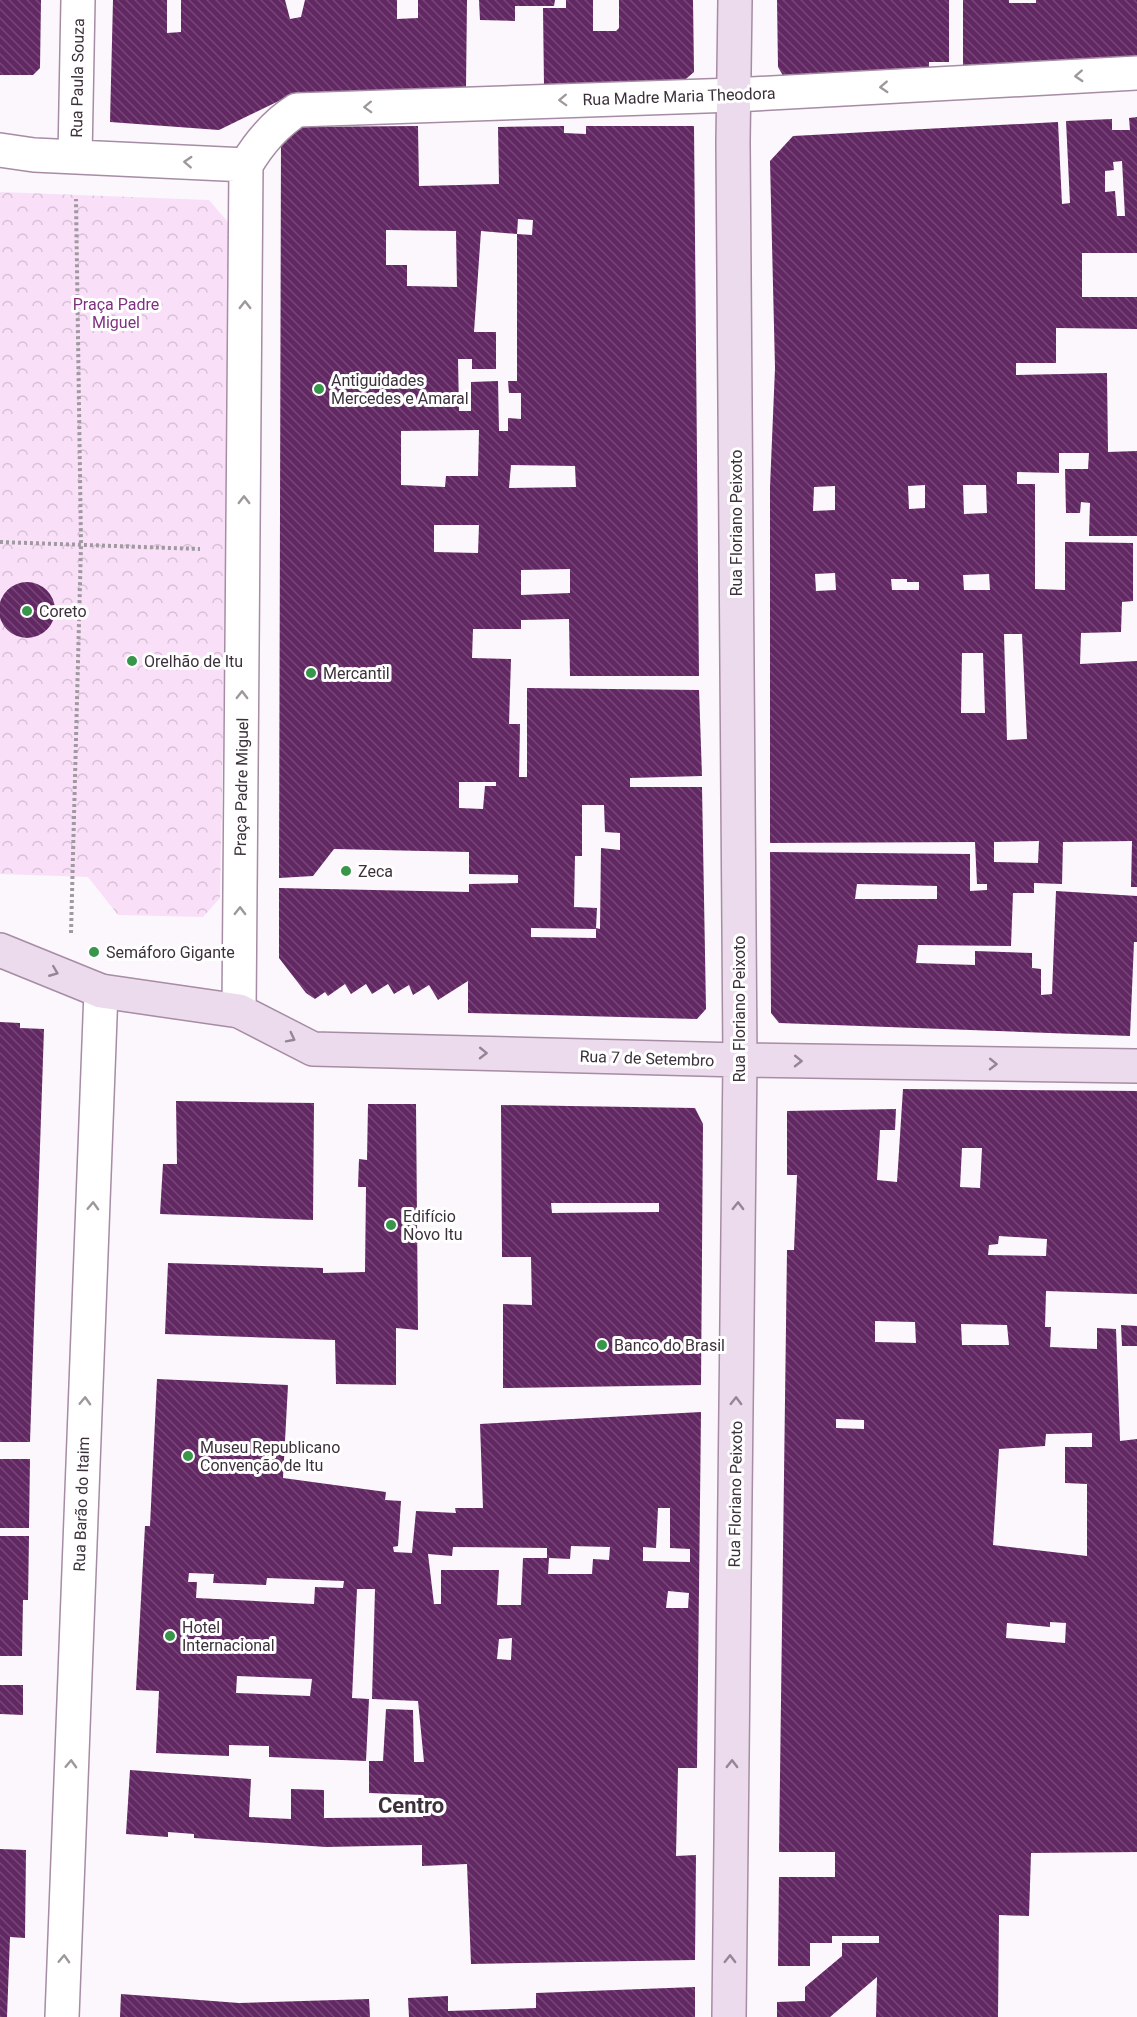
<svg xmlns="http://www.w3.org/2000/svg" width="1137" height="2017" font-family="Roboto,sans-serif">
<defs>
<pattern id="park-crowns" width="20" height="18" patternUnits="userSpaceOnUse" patternTransform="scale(1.5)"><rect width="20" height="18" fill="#f9e0f8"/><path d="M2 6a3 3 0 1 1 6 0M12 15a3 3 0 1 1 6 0" fill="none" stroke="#d6c1d6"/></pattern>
<pattern id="building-back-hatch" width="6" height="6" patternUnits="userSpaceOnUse" patternTransform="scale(1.5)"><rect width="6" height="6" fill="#622863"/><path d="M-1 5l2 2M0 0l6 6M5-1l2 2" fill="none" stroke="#764776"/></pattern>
</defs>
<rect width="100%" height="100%" fill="#fcf7fc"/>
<path fill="url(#park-crowns)" d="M 0,192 L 209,200 L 233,228 L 220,898 L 203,917 L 118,915 L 88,877 L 0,874 Z"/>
<path fill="url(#building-back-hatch)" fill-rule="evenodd" d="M 0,0 L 41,0 L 40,68 L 33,75 L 0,75 Z
M 113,0 L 167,0 L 167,33 L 181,32 L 181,0 L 285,0 L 290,19 L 301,17 L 305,0 L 397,0 L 397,19 L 418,18 L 418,0 L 467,0 L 466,87 L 285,98 L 219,130 L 110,122 Z
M 479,0 L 555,0 L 554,6 L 515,6 L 515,21 L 480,20 Z
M 566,0 L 593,0 L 593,31 L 616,31 L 619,28 L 619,0 L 693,0 L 694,72 L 680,84 L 544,86 L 543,8 L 566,8 Z
M 777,0 L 949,0 L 949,62 L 929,62 L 929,75 L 789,86 L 778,67 Z
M 963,0 L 1009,0 L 1009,3 L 1036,3 L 1036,0 L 1137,0 L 1137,59 L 963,72 Z
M 1137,117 L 1137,253 L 1082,253 L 1082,297 L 1137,297 L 1137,329 L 1056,328 L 1056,363 L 1016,363 L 1016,375 L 1107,373 L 1108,452 L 1137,451 L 1137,536 L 1089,536 L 1090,503 L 1081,502 L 1080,513 L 1066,513 L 1065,469 L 1088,469 L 1089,453 L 1059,453 L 1059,473 L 1017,472 L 1017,484 L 1035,484 L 1035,589 L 1065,590 L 1065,542 L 1133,543 L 1133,601 L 1122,602 L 1121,632 L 1081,633 L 1080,664 L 1137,661 L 1137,887 L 1131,887 L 1132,841 L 1063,842 L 1062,884 L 1034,883 L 1034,893 L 1013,893 L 1011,946 L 918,945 L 916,963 L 975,965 L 975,951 L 1032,953 L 1032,968 L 1041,969 L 1041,995 L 1052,994 L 1056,891 L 1137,896 L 1137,942 L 1134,942 L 1130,1036 L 779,1023 L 771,1013 L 770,852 L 970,854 L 970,891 L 987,890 L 987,884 L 977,884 L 975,842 L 770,843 L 770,487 L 775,368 L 770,161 L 793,136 L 1058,122 L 1062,204 L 1070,203 L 1066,121 L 1112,119 L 1112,130 L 1130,130 L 1129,118 ZM 1122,161 L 1125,216 L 1117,216 L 1115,191 L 1105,192 L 1105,171 L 1114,170 L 1113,162 ZM 925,485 L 925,508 L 909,509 L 908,486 ZM 963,485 L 986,485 L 987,513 L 964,514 ZM 835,486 L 835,510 L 813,511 L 814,487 ZM 835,573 L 836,590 L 816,591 L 815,574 ZM 989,574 L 990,590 L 964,590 L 963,575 ZM 891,579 L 907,579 L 907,582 L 919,582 L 919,590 L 892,590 ZM 1004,634 L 1022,634 L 1027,739 L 1007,740 ZM 962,653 L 983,653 L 985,713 L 961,713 ZM 1039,841 L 1038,863 L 994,862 L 994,842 ZM 857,884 L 937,886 L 937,899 L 855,899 Z
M 418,126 L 419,186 L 499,184 L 498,127 L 564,126 L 564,133 L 586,134 L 586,126 L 694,126 L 699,676 L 570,676 L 569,619 L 521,620 L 521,629 L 473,629 L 472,658 L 511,659 L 509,724 L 520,724 L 519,777 L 527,777 L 527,688 L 699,690 L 702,776 L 630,778 L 630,787 L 702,787 L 706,1009 L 697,1019 L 468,1013 L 468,981 L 438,1000 L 429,985 L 413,995 L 409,985 L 394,994 L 388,984 L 372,994 L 366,984 L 351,994 L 345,984 L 328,996 L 325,992 L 315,999 L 306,993 L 279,958 L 279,888 L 469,892 L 469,884 L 518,883 L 518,875 L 469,874 L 469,852 L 334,849 L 313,876 L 279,878 L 281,143 L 297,127 ZM 518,219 L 533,220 L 532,235 L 517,234 ZM 386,230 L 456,231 L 457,287 L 407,286 L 407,265 L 386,265 ZM 481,231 L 517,234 L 517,381 L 508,381 L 509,393 L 521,393 L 521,419 L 508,418 L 508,431 L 499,431 L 498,381 L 471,382 L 471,411 L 459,411 L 458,359 L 472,359 L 472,369 L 496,369 L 496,332 L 474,332 ZM 479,430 L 478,476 L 446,476 L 445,487 L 401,485 L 401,431 ZM 511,465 L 575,466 L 576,487 L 509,488 ZM 434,525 L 479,525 L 478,553 L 434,552 ZM 570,569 L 570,593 L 521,595 L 521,570 ZM 459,782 L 496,782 L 496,786 L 485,786 L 483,809 L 459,808 ZM 582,805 L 604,805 L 605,832 L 620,833 L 620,850 L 601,848 L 600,929 L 596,928 L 597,908 L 574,907 L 575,856 L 582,856 ZM 531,928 L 596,929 L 596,938 L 531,937 Z
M-1 610a28 28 0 1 1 56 0a28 28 0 1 1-56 0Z
M 0,1022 L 20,1023 L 20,1028 L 44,1029 L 30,1442 L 0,1442 Z
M 903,1089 L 1137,1091 L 1137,1294 L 1046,1291 L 1045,1327 L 1051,1327 L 1050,1347 L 1097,1349 L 1097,1328 L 1116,1329 L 1120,1441 L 1137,1439 L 1137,1852 L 1031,1853 L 1029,1916 L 999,1915 L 998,2017 L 876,2017 L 877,1977 L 830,2017 L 777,2017 L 777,2002 L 805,2001 L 805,1987 L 842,1956 L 842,1943 L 879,1943 L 879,1936 L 832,1936 L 832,1943 L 810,1943 L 810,1966 L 778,1966 L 779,1877 L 835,1877 L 835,1852 L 779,1852 L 787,1250 L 794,1250 L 797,1175 L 787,1175 L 787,1111 L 896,1109 L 895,1130 L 880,1130 L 877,1180 L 897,1182 ZM 962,1148 L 982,1148 L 980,1188 L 960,1187 ZM 999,1236 L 1047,1239 L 1046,1256 L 988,1255 L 989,1245 L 998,1244 ZM 875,1321 L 915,1322 L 916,1343 L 875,1342 ZM 961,1324 L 1007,1325 L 1009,1345 L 962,1345 ZM 836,1419 L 864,1420 L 864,1429 L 836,1428 ZM 1092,1433 L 1092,1447 L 1065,1447 L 1065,1483 L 1087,1484 L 1087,1556 L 993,1545 L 999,1449 L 1045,1446 L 1046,1434 ZM 1050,1622 L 1066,1623 L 1065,1643 L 1006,1638 L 1007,1623 L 1050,1627 Z
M 176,1101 L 314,1103 L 313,1220 L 160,1214 L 163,1164 L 177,1164 Z
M 368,1104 L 416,1104 L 418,1330 L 396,1328 L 396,1385 L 336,1384 L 335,1340 L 165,1334 L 168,1263 L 323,1268 L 323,1273 L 365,1272 L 366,1187 L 358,1187 L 359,1159 L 367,1160 Z
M 501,1105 L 695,1108 L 703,1124 L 701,1385 L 503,1388 L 503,1304 L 532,1305 L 531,1257 L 502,1257 ZM 551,1203 L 659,1203 L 659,1212 L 552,1213 Z
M 1121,1325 L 1137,1326 L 1137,1346 L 1122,1346 Z
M 157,1379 L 288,1385 L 283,1478 L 386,1492 L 385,1500 L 401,1501 L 398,1546 L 393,1547 L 394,1552 L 412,1553 L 416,1511 L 456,1513 L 455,1508 L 483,1508 L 480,1424 L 701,1412 L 697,1768 L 678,1768 L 676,1856 L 696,1855 L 695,1960 L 471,1964 L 467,1864 L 422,1866 L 422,1845 L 326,1847 L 194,1838 L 194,1834 L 168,1832 L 168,1837 L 126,1834 L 130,1770 L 251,1779 L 249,1817 L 291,1819 L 291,1789 L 324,1790 L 324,1818 L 423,1817 L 423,1795 L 369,1793 L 369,1761 L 383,1761 L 386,1709 L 413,1710 L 414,1762 L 424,1762 L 418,1701 L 372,1699 L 375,1589 L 357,1589 L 352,1698 L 369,1699 L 366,1761 L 269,1757 L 269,1746 L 229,1745 L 229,1756 L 156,1753 L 159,1691 L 136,1690 L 145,1526 L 150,1526 ZM 658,1508 L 670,1508 L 670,1548 L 690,1549 L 690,1562 L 643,1561 L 643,1547 L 656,1548 ZM 571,1546 L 610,1547 L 609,1560 L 593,1559 L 592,1574 L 548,1574 L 549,1558 L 570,1559 ZM 453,1547 L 547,1548 L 547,1558 L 523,1558 L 521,1605 L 497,1605 L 499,1570 L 441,1570 L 441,1604 L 434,1604 L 428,1554 L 452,1556 ZM 189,1573 L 214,1574 L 213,1583 L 266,1585 L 267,1578 L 344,1581 L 343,1588 L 315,1587 L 314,1604 L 196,1598 L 197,1582 L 188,1582 ZM 668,1591 L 689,1593 L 688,1608 L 666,1608 ZM 512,1638 L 511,1660 L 497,1659 L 499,1639 ZM 237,1676 L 312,1679 L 310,1696 L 236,1693 Z
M 0,1459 L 30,1459 L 29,1528 L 0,1528 Z
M 0,1536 L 29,1536 L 28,1600 L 23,1600 L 22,1656 L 0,1656 Z
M 0,1685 L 23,1685 L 23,1715 L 0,1714 Z
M 0,1849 L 26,1850 L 25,1938 L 10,1937 L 7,2017 L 0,2017 Z
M 695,1987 L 695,2017 L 409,2017 L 408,1998 L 448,1996 L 448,2011 L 536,2008 L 536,1993 Z
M 121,1994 L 239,2003 L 369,1999 L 370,2017 L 120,2017 Z"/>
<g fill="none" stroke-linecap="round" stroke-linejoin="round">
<g stroke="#a68ca5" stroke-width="36">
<path id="street" d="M 0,150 L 34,155 L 246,165
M 75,157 L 78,0
M 239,1011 L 246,165 C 259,143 275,124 297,110 L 734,95 L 1137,73
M 62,2017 L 101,991"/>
</g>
<g stroke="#a68ca5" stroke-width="36">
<path id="secondary" d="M 0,950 L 101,991 L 239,1011 L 313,1049 L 740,1060 L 1137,1066
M 729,2017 L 740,1060 L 733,142 L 735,0"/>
</g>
<path stroke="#a199a1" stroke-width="4" stroke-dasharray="3 3" stroke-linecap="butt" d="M 0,542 L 200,549
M 71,933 L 81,545 L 76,199"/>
<use href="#street" stroke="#fff" stroke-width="33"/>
<use href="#secondary" stroke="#ecdbec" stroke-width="33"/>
</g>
<defs><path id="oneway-chevron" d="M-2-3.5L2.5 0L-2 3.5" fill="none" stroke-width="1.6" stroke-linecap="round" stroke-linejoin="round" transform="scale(1.5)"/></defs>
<g stroke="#9e989d">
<use href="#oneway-chevron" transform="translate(1079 76) rotate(177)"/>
<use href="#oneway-chevron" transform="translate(884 87) rotate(177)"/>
<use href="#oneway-chevron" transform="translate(563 100) rotate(178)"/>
<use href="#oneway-chevron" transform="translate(368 107) rotate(178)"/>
<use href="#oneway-chevron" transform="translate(188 162) rotate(-177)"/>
<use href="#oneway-chevron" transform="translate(245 305) rotate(-90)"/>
<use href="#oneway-chevron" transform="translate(244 500) rotate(-90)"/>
<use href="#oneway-chevron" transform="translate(242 695) rotate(-89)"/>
<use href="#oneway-chevron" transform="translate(240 911) rotate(-89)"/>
<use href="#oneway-chevron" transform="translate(93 1206) rotate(-88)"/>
<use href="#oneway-chevron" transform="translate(85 1401) rotate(-88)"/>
<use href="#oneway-chevron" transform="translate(71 1764) rotate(-88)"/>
<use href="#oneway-chevron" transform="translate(64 1959) rotate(-88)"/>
</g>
<g stroke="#948694">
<use href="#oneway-chevron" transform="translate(54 972) rotate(22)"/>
<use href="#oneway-chevron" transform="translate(291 1038) rotate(27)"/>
<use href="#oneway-chevron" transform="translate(483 1053) rotate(1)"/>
<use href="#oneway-chevron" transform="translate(798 1061) rotate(1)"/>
<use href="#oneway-chevron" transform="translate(993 1064) rotate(1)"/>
<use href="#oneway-chevron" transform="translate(738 1206) rotate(-89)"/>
<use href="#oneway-chevron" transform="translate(736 1401) rotate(-89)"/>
<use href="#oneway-chevron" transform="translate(732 1764) rotate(-89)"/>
<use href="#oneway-chevron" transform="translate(730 1959) rotate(-89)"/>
</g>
<g fill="#379649" stroke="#fff" stroke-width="2">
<circle cx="319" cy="389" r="6"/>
<circle cx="27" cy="611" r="6"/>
<circle cx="132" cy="661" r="6"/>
<circle cx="311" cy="673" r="6"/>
<circle cx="346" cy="871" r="6"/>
<circle cx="94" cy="952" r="6"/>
<circle cx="391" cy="1225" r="6"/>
<circle cx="602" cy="1345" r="6"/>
<circle cx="188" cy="1456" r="6"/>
<circle cx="170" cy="1636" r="6"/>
</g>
<g text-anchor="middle" stroke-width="6" stroke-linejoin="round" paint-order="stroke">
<g font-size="16" fill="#3c313b" stroke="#fff">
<text transform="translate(77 78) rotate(-89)" y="6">Rua Paula Souza</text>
<text transform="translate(679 96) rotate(-2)" y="6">Rua Madre Maria Theodora</text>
<text transform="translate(736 523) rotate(-90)" y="6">Rua Floriano Peixoto</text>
<text transform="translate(241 787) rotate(-89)" y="6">Praça Padre Miguel</text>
<text transform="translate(739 1009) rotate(-90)" y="6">Rua Floriano Peixoto</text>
<text transform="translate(647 1058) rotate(2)" y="6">Rua 7 de Setembro</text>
<text transform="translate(735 1494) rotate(-89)" y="6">Rua Floriano Peixoto</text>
<text transform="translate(81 1504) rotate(-88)" y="6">Rua Barão do Itaim</text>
</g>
<g font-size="16" fill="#7f3180" stroke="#fff">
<text x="116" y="310">Praça Padre<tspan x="116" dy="18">Miguel</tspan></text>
</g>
<g font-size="16" fill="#3c313b" stroke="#fff" text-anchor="start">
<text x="331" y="386">Antiguidades<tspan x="331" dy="18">Mercedes e Amaral</tspan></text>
<text x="39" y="617">Coreto</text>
<text x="144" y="667">Orelhão de Itu</text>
<text x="323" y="679">Mercantil</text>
<text x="358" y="877">Zeca</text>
<text x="106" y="958">Semáforo Gigante</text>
<text x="403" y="1222">Edifício<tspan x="403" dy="18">Novo Itu</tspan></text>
<text x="614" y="1351">Banco do Brasil</text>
<text x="200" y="1453">Museu Republicano<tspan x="200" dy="18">Convenção de Itu</tspan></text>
<text x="182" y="1633">Hotel<tspan x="182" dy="18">Internacional</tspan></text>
</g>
<g font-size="22" font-weight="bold" fill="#3c313b" stroke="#fff">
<text x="411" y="1813">Centro</text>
</g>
</g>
</svg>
